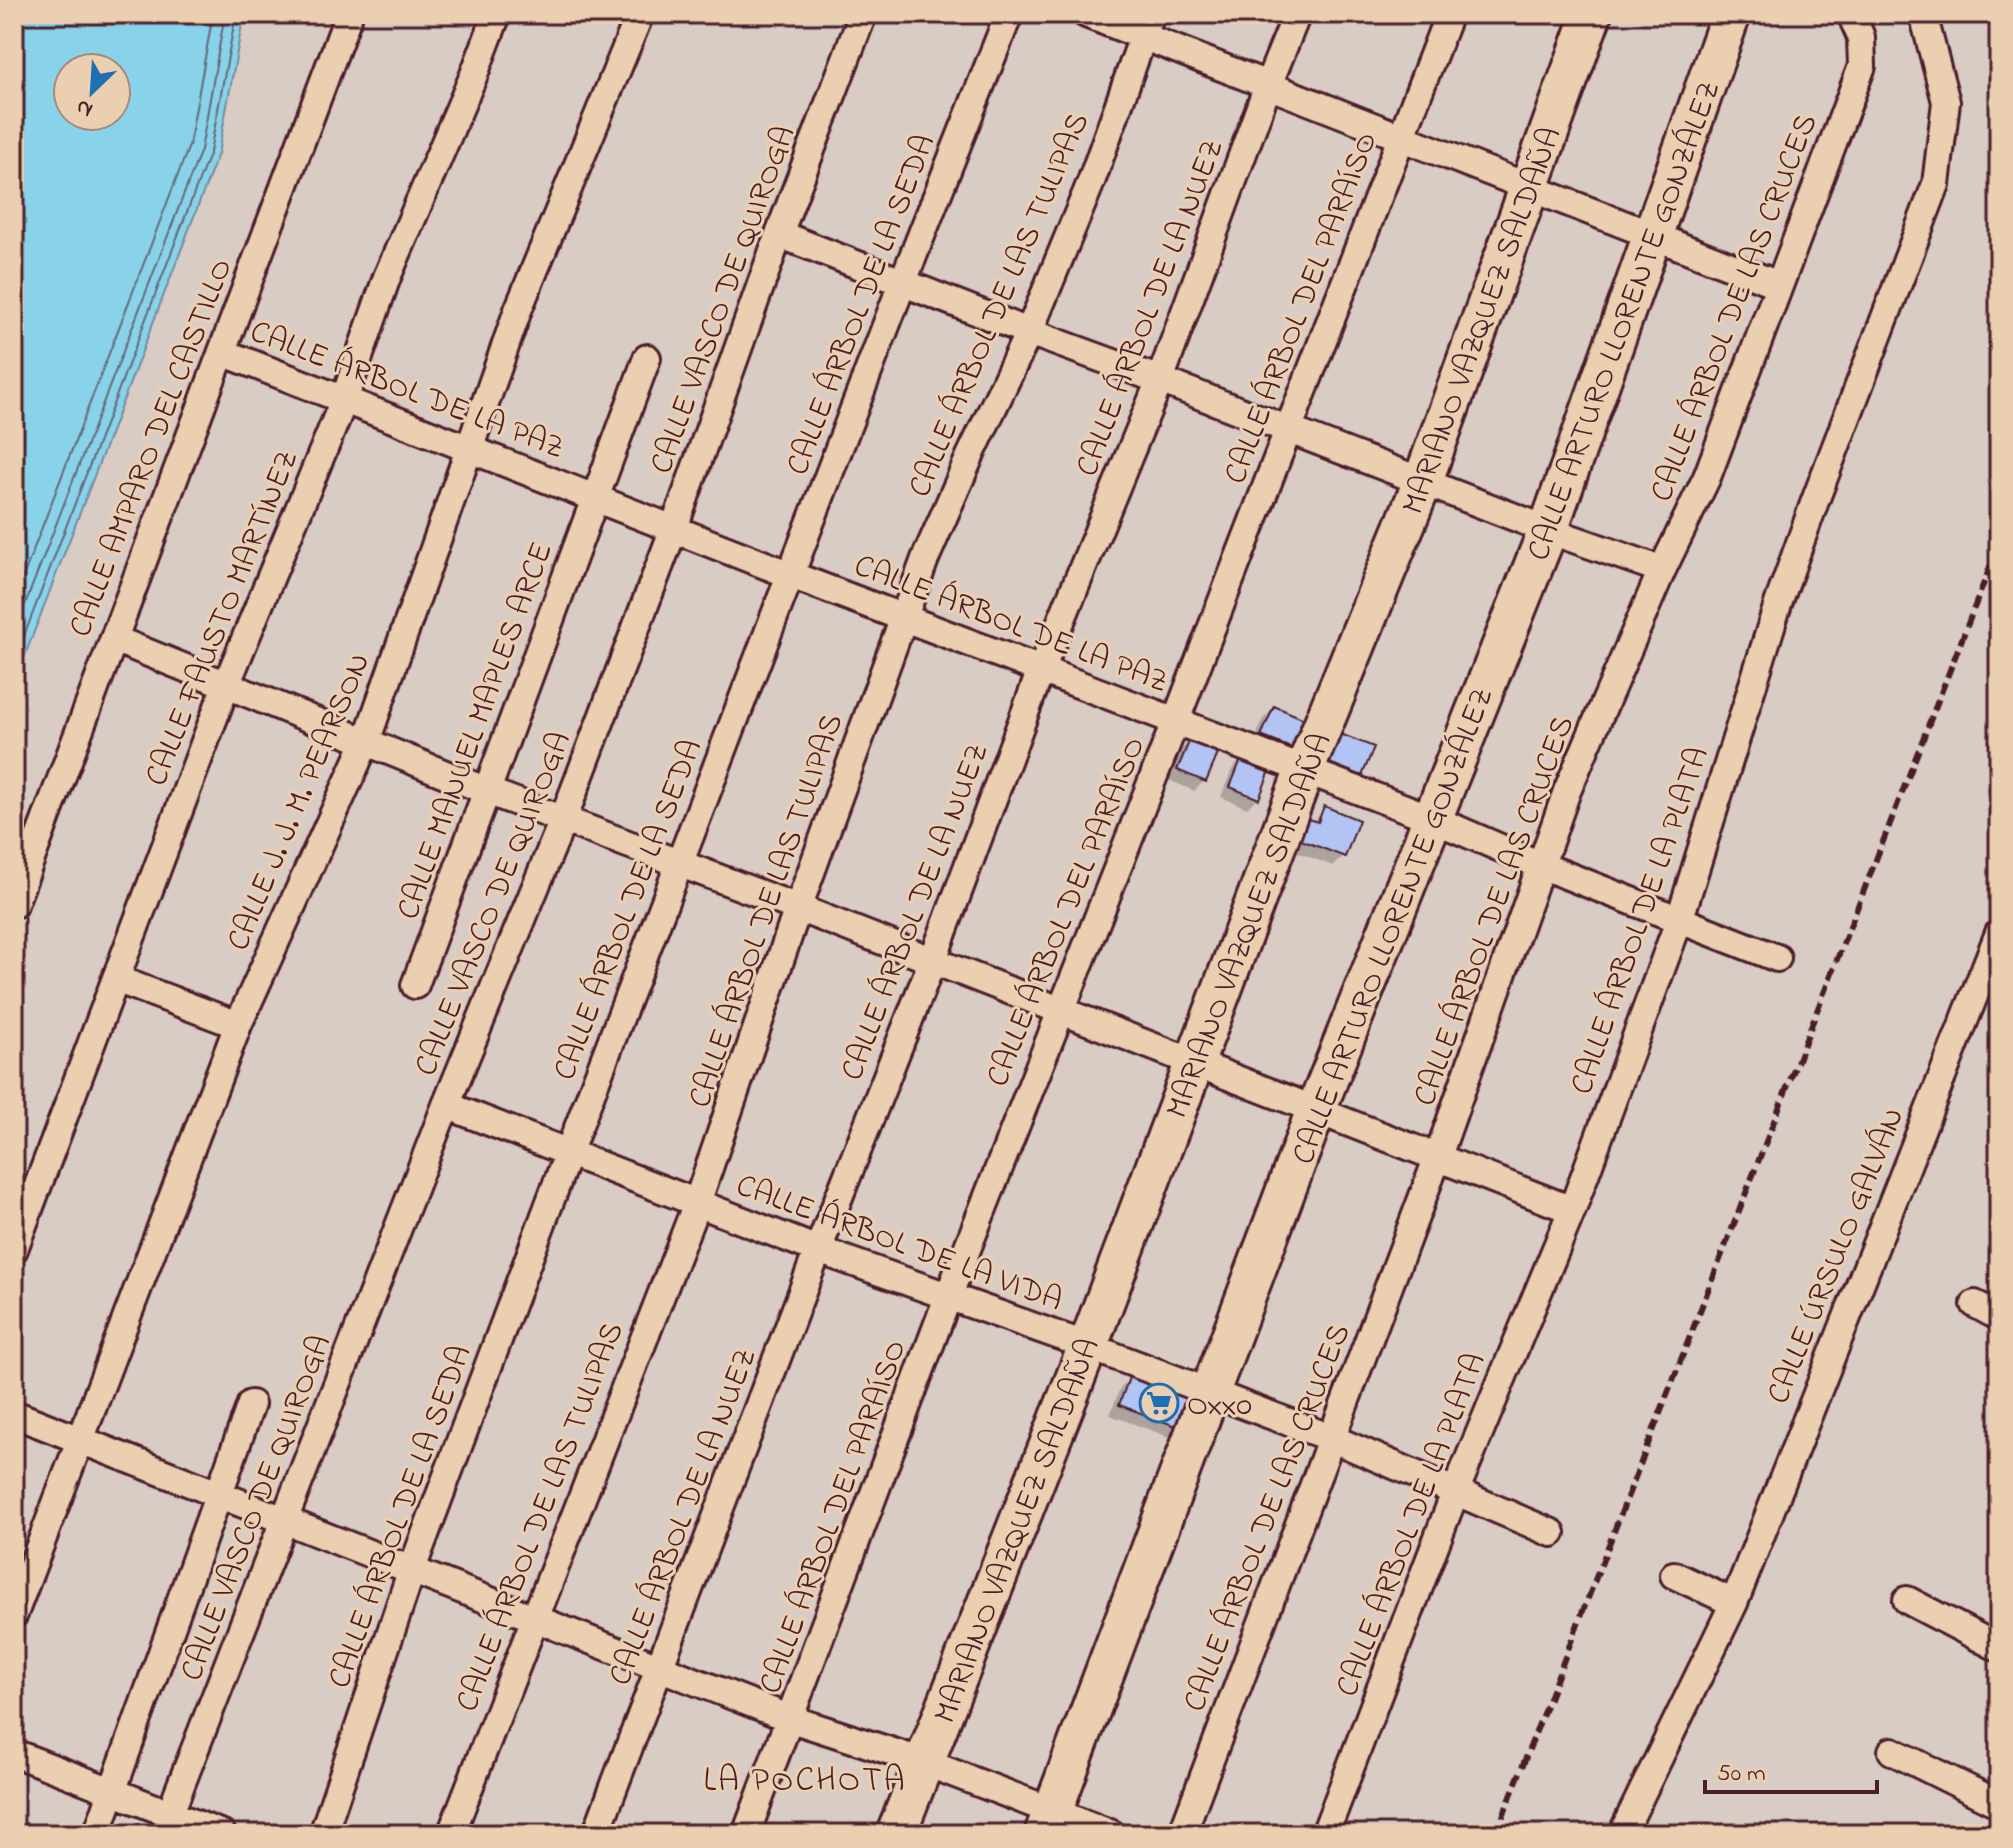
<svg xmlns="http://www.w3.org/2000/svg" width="2013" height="1848" font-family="'Indie Flower',sans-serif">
<rect width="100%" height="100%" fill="#d9ccc5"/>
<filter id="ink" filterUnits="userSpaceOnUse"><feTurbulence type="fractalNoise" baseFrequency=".0125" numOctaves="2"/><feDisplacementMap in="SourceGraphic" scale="16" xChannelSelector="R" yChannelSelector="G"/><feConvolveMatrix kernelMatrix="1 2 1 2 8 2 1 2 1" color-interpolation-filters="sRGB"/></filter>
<g filter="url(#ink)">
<path fill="#89d3ea" stroke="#708b9e" stroke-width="2" fill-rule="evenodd" d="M 14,14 L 244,14 L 218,154 L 14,684 ZM 68,68 L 116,68 L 116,116 L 68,116 Z"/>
<path fill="#0003" d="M 1274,708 L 1311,724 L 1290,761 L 1252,746 L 1264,718 Z
M 1192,739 L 1204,781 L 1194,791 L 1169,780 L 1182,749 Z
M 1328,745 L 1361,775 L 1350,785 L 1318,772 Z
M 1242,759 L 1257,798 L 1247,808 L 1221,797 L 1232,769 Z
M 1324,808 L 1343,856 L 1333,866 L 1292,850 L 1299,831 L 1309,821 L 1313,823 Z
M 1130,1378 L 1197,1402 L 1177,1440 L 1110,1415 L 1120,1388 Z"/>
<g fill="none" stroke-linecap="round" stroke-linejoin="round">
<path stroke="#636777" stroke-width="2" d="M 14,600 L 189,146 L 213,14
M 14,633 L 201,150 L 225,14
M 14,662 L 210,152 L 236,14"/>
</g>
<path fill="#b2c4f3" stroke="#4a1f2b" stroke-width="2" d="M 1274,706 L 1314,723 L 1301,752 L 1261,736 Z
M 1338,733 L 1374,747 L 1362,776 L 1327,762 Z
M 1191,737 L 1220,749 L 1206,782 L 1177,770 Z
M 1242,757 L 1271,768 L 1259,799 L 1230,787 Z
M 1324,806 L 1359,820 L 1345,857 L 1301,840 L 1308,819 L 1318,822 Z
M 1130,1375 L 1200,1401 L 1189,1431 L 1119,1405 Z"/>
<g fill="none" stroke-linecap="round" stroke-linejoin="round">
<g stroke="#4a1f2b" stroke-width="32">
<path id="street" d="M 1086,14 L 1779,285
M 779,234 L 1029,332 L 1160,380 L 1548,530 L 1662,570
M 222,352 L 791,575 L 1431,818 L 1540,865 L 1777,958
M 114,639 L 487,791 L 798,908 L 1572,1210
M 14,904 L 349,14
M 116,979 L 238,1025
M 415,985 L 647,358
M 446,1105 L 818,1250 L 1088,1346 L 1331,1438 L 1552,1533
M 14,1249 L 227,683 L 344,400 L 387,277 L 473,77 L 497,14
M 1975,1304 L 1999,1317
M 14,1414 L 791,1719 L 924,1762 L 1112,1834
M 1674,1575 L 1734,1603
M 1907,1600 L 1999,1648
M 14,1614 L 238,1025 L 366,742 L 518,310 L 640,14
M 1892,1751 L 1999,1804
M 14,1753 L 222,1834
M 170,1813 L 446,1105 L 563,820 L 674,528 L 779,234 L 863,14
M 97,1834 L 251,1404
M 323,1834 L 411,1572 L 569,1151 L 902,284 L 1009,14
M 451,1834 L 697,1203 L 798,908 L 925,559 L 971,454 L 1029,332 L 1091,182 L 1151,14
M 596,1834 L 818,1250 L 932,962 L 1041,670 L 1160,380 L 1268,85 L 1297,14
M 746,1834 L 948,1297 L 1176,720 L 1449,14
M 1182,1834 L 1437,1159 L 1567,791 L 1662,570 L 1707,477 L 1862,66 L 1861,37 L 1851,14
M 1325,1834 L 1456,1490 L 1572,1210 L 1680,918 L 1778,604 L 1815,501 L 1936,184 L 1946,102 L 1923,14
M 1622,1834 L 1734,1603 L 1999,933"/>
</g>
<g stroke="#4a1f2b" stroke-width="44">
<path id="secondary" d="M 896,1834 L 1088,1346 L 1305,769 L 1423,481 L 1592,14
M 1044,1834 L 1316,1110 L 1548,530 L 1731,14"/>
</g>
<use href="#street" stroke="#eacfb1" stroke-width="26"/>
<use href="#secondary" stroke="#eacfb1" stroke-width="38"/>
<path stroke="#4a1f2b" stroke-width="6" stroke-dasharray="12 6" stroke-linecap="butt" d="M 1496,1834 L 1999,544"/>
</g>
</g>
<defs>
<g id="supermarket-ring" transform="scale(2)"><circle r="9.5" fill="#eacfb1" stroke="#1f6fb2" stroke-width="1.5"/><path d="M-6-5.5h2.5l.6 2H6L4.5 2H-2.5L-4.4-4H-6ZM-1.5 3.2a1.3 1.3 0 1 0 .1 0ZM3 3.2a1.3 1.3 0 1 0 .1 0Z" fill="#1f6fb2"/></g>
</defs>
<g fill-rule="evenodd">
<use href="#supermarket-ring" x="1159" y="1403"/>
</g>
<g text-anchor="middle" stroke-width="6" stroke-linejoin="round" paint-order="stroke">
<g font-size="32" fill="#4a1f2b" stroke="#eacfb1">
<text transform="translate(721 299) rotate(-70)" y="11">CALLE VASCO DE QUIROGA</text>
<text transform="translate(859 304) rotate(-69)" y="11">CALLE ÁRBOL DE LA SEDA</text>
<text transform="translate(997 304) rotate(-67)" y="11">CALLE ÁRBOL DE LAS TULIPAS</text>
<text transform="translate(1148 307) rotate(-69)" y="11">CALLE ÁRBOL DE LA NUEZ</text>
<text transform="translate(1299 307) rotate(-69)" y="11">CALLE ÁRBOL DEL PARAÍSO</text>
<text transform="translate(1732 307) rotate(-69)" y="11">CALLE ÁRBOL DE LAS CRUCES</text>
<text transform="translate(1480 320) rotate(-70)" y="11">MARIANO VAZQUEZ SALDAÑA</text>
<text transform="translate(1622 320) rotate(-70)" y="11">CALLE ARTURO LLORENTE GONZÁLEZ</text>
<text transform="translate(408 388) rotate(21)" y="11">CALLE ÁRBOL DE LA PAZ</text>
<text transform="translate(149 447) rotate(-69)" y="11">CALLE AMPARO DEL CASTILLO</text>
<text transform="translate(220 617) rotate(-68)" y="11">CALLE FAUSTO MARTÍNEZ</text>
<text transform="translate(1012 622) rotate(21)" y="11">CALLE ÁRBOL DE LA PAZ</text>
<text transform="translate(473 730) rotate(-70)" y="11">CALLE MANUEL MAPLES ARCE</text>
<text transform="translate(297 801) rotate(-67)" y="11">CALLE J. J. M. PEARSON</text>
<text transform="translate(491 903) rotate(-68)" y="11">CALLE VASCO DE QUIROGA</text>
<text transform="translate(626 909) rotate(-69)" y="11">CALLE ÁRBOL DE LA SEDA</text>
<text transform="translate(764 910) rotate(-71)" y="11">CALLE ÁRBOL DE LAS TULIPAS</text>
<text transform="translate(1492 910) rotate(-70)" y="11">CALLE ÁRBOL DE LAS CRUCES</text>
<text transform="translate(913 911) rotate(-69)" y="11">CALLE ÁRBOL DE LA NUEZ</text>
<text transform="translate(1064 911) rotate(-68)" y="11">CALLE ÁRBOL DEL PARAÍSO</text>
<text transform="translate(1638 920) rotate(-71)" y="11">CALLE ÁRBOL DE LA PLATA</text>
<text transform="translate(1247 925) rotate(-69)" y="11">MARIANO VAZQUEZ SALDAÑA</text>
<text transform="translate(1391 925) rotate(-69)" y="11">CALLE ARTURO LLORENTE GONZÁLEZ</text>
<text transform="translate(900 1241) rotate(20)" y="11">CALLE ÁRBOL DE LA VIDA</text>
<text transform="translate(1834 1255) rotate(-68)" y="11">CALLE ÚRSULO GALVÁN</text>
<text transform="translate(254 1507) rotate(-69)" y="11">CALLE VASCO DE QUIROGA</text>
<text transform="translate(398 1516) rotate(-70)" y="11">CALLE ÁRBOL DE LA SEDA</text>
<text transform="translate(538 1516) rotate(-69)" y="11">CALLE ÁRBOL DE LAS TULIPAS</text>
<text transform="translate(681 1516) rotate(-69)" y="11">CALLE ÁRBOL DE LA NUEZ</text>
<text transform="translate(831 1516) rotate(-70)" y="11">CALLE ÁRBOL DEL PARAÍSO</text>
<text transform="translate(1265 1517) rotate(-69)" y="11">CALLE ÁRBOL DE LAS CRUCES</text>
<text transform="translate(1409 1524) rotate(-69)" y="11">CALLE ÁRBOL DE LA PLATA</text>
<text transform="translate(1015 1530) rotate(-69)" y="11">MARIANO VAZQUEZ SALDAÑA</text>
</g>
<g font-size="32" fill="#4a1f2b" stroke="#eacfb1" text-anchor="start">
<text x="1187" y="1414">Oxxo</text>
</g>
<g font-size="34" letter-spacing="2" fill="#4a1f2b" stroke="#eacfb1">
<text x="805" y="1790">LA POCHOTA</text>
</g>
</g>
<rect width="2013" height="1848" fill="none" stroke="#eacfb1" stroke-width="48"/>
<rect x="24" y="24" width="1965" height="1800" fill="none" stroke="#4a1f2b" stroke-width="3" filter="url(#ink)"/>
<g transform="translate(92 92) rotate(205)"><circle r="38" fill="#eacfb1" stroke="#aa897b" stroke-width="2"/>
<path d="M0-6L14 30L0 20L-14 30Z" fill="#1f6fb2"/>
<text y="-12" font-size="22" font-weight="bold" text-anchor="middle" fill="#4a1f2b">N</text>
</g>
<path d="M1705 1780v12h172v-12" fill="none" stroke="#4a1f2b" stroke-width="4"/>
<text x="1717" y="1780" font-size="24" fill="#4a1f2b" stroke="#eacfb1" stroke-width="6" paint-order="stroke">50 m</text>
</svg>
